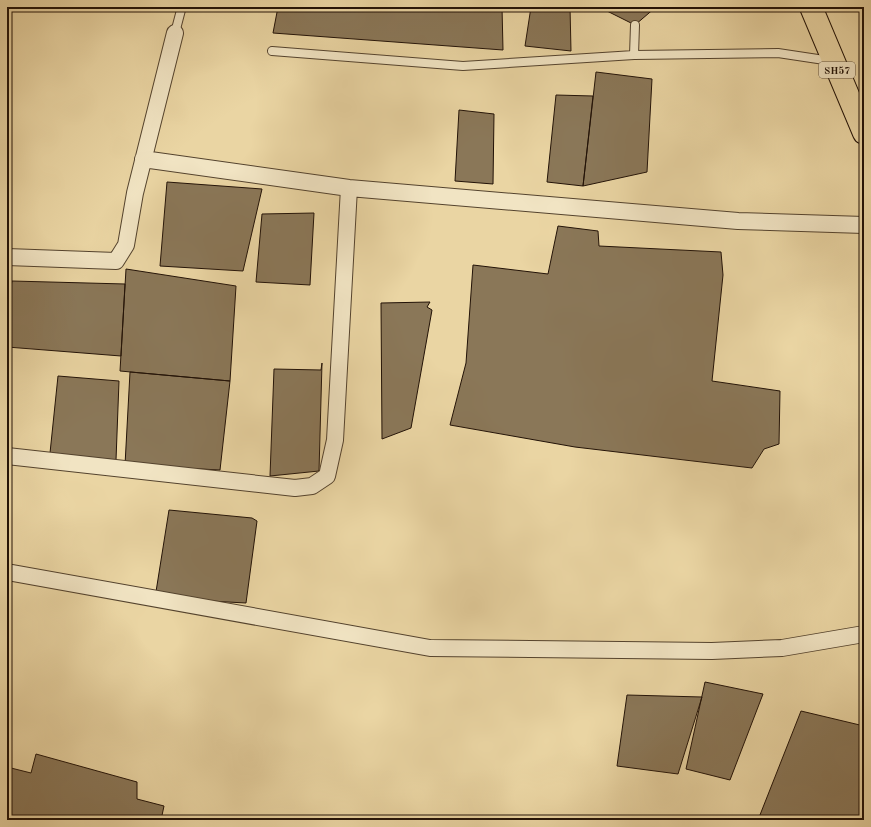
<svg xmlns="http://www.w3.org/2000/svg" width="871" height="827" font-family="'Old Standard TT',serif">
<rect width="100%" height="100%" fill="#ead5a3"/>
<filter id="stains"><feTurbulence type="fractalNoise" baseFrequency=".005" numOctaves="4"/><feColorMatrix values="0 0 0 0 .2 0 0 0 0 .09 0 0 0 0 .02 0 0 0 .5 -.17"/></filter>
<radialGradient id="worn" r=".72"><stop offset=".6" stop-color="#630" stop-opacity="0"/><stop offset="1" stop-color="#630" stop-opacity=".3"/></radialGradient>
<path fill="#8a7758" stroke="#221207" d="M 278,7 L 502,7 L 503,50 L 273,33 Z
M 531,7 L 570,7 L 571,51 L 525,46 Z
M 599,7 L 656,7 L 635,25 Z
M 596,72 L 652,79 L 647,172 L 583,186 Z
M 556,95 L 593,96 L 583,186 L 547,182 Z
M 459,110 L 494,114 L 493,184 L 455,181 Z
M 167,182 L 262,189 L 243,271 L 160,266 Z
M 314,213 L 310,285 L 256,282 L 262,214 Z
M 558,226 L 598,231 L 599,246 L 721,252 L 723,275 L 712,381 L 780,391 L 779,444 L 764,449 L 752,468 L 575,447 L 450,425 L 466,363 L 473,265 L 548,274 Z
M 126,269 L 236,286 L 230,381 L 120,371 Z
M 12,281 L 125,284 L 121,356 L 7,347 L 7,310 Z
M 430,302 L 427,307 L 432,310 L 411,428 L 382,439 L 381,303 Z
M 322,363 L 319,471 L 270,476 L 274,369 L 321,370 Z
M 130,372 L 230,381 L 220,470 L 125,465 Z
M 58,376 L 119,381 L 116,460 L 50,453 Z
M 169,510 L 252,518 L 257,521 L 246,603 L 155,598 Z
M 705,682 L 763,694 L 730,780 L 686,769 Z
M 627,695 L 702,697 L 678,774 L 617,766 Z
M 801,711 L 864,726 L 864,820 L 758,820 Z
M 36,754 L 137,782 L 137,799 L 164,806 L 161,820 L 7,820 L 7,767 L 31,773 Z"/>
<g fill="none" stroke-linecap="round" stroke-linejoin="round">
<g stroke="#54432e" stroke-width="10">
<path id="lane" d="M 635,25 L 634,55 L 778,53 L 831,61
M 175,33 L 181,10 L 176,7
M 272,51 L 463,66 L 634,55"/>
</g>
<g stroke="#54432e" stroke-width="18">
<path id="street" d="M 143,159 L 349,188 L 738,221 L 864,225
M 7,257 L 116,261 L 126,245 L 135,193 L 175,33
M 7,456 L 295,488 L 312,486 L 327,476 L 335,440 L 349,188
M 7,572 L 430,648 L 712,651 L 782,648 L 864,634"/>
</g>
<g stroke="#221207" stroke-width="24">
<path id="primary" d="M 811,7 L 864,133"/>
</g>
<use href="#lane" stroke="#f1e4c3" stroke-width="8"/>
<use href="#street" stroke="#f1e4c3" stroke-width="16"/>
<use href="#primary" stroke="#ead5a3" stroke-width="22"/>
</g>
<g text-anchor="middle" stroke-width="4" stroke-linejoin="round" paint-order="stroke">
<rect fill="#f1e4c3" stroke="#60513f" stroke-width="1" x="819" y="62" width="36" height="16" rx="3"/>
<g font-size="10" font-weight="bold" fill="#221207">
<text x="837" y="74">SH57</text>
</g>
</g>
<rect width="871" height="827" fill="none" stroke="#ead5a3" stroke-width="24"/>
<rect x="8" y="8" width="855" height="811" fill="none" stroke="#221207" stroke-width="2"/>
<rect x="12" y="12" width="847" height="803" fill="none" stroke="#221207"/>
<rect width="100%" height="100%" filter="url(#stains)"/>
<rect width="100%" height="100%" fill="url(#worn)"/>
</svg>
